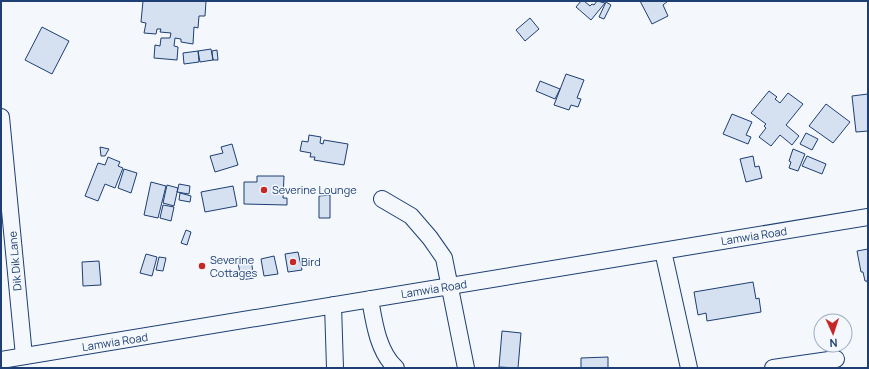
<svg xmlns="http://www.w3.org/2000/svg" width="869" height="369" font-family="Manrope,sans-serif">
<rect width="100%" height="100%" fill="#f4f7fb"/>
<path fill="#d5e0f0" stroke="#1d3f73" d="M 143,1 L 206,1 L 205,16 L 199,16 L 198,28 L 194,27 L 193,44 L 181,42 L 181,39 L 175,38 L 174,46 L 178,47 L 177,60 L 154,58 L 155,45 L 160,46 L 161,38 L 170,38 L 171,33 L 160,32 L 161,29 L 157,29 L 156,34 L 144,33 L 146,23 L 141,22 Z
M 581,1 L 584,1 L 590,6 L 592,4 L 594,5 L 597,1 L 605,3 L 591,20 L 576,7 Z
M 640,1 L 668,1 L 663,5 L 668,16 L 652,24 Z
M 606,2 L 611,5 L 604,19 L 599,17 Z
M 530,18 L 539,29 L 525,41 L 516,30 Z
M 42,27 L 69,41 L 52,74 L 25,60 Z
M 211,49 L 213,60 L 200,62 L 198,51 Z
M 217,50 L 218,60 L 213,60 L 212,51 Z
M 198,51 L 199,62 L 184,64 L 183,53 Z
M 566,74 L 584,80 L 577,98 L 581,99 L 578,107 L 571,105 L 569,110 L 554,105 Z
M 540,81 L 560,89 L 555,99 L 536,91 Z
M 769,91 L 777,97 L 775,99 L 780,103 L 788,93 L 803,104 L 786,125 L 799,136 L 792,145 L 780,135 L 771,146 L 759,137 L 766,128 L 764,126 L 766,124 L 751,113 Z
M 868,94 L 868,131 L 856,132 L 852,96 Z
M 826,104 L 850,122 L 833,143 L 809,126 Z
M 732,114 L 752,122 L 746,135 L 751,137 L 748,144 L 723,134 Z
M 806,133 L 818,139 L 812,150 L 800,144 Z
M 309,135 L 321,137 L 320,143 L 323,144 L 324,140 L 348,144 L 344,165 L 314,160 L 315,157 L 310,157 L 311,153 L 300,151 L 302,141 L 308,142 Z
M 232,144 L 238,165 L 215,172 L 210,156 L 223,153 L 221,147 Z
M 100,147 L 109,149 L 105,156 L 101,156 Z
M 793,149 L 805,154 L 798,171 L 789,168 L 791,162 L 789,161 Z
M 753,156 L 755,167 L 759,166 L 762,178 L 746,182 L 740,159 Z
M 807,156 L 826,164 L 822,174 L 802,166 Z
M 108,157 L 120,162 L 118,166 L 123,168 L 115,188 L 105,184 L 98,201 L 85,196 L 98,163 L 105,165 Z
M 124,169 L 137,173 L 131,193 L 118,188 Z
M 257,176 L 284,176 L 283,198 L 287,198 L 287,205 L 244,204 L 244,182 L 257,182 Z
M 151,182 L 166,186 L 158,218 L 144,215 Z
M 179,184 L 190,186 L 189,194 L 177,192 Z
M 167,185 L 178,188 L 174,206 L 163,203 Z
M 233,186 L 237,206 L 205,212 L 201,192 Z
M 180,193 L 191,196 L 190,202 L 179,200 Z
M 330,195 L 330,218 L 319,218 L 319,196 Z
M 163,205 L 174,207 L 171,221 L 160,218 Z
M 186,230 L 191,232 L 187,245 L 181,243 Z
M 868,249 L 868,285 L 867,281 L 865,281 L 863,272 L 861,272 L 857,251 Z
M 298,252 L 302,270 L 288,272 L 285,254 Z
M 146,254 L 157,257 L 152,276 L 140,273 Z
M 274,256 L 278,274 L 264,276 L 261,259 Z
M 159,257 L 166,258 L 163,271 L 156,270 Z
M 251,260 L 254,278 L 241,280 L 238,262 Z
M 99,261 L 101,285 L 83,286 L 82,262 Z
M 753,282 L 756,299 L 759,298 L 761,312 L 707,321 L 706,313 L 698,315 L 694,292 Z
M 502,331 L 521,333 L 518,368 L 499,367 Z
M 608,357 L 608,368 L 581,368 L 581,358 Z"/>
<g fill="none" stroke-linecap="round" stroke-linejoin="round">
<g stroke="#1d3f73" stroke-width="18">
<path id="minor" d="M 1,117 L 24,356
M 382,199 L 411,216 L 430,238 L 444,258 L 466,368
M 663,251 L 689,368
M 370,299 C 374,322 378,352 396,368
M 333,305 L 335,368
M 1,360 L 868,217
M 773,368 L 836,359"/>
</g>
<use href="#minor" stroke="#f4f7fb" stroke-width="16"/>
</g>
<g fill="#c62828" stroke="#f4f7fb" stroke-width="1.5">
<circle cx="264" cy="190" r="4"/>
<circle cx="293" cy="262" r="4"/>
<circle cx="202" cy="266" r="4"/>
</g>
<g text-anchor="middle" stroke-width="3" stroke-linejoin="round" paint-order="stroke">
<g font-size="11" fill="#1d3f73" stroke="#f4f7fb" text-anchor="start">
<text x="272" y="194">Severine Lounge</text>
<text x="210" y="264">Severine<tspan x="210" dy="13">Cottages</tspan></text>
<text x="301" y="266">Bird</text>
</g>
<g font-size="11" fill="#1d3f73" stroke="#f4f7fb">
<text transform="translate(754 236) rotate(-9)" y="4">Lamwia Road</text>
<text transform="translate(15 261) rotate(-95)" y="4">Dik Dik Lane</text>
<text transform="translate(434 289) rotate(-9)" y="4">Lamwia Road</text>
<text transform="translate(115 342) rotate(-9)" y="4">Lamwia Road</text>
</g>
</g>
<rect width="869" height="369" fill="none" stroke="#1d3f73" stroke-width="4"/>
<g transform="translate(833 333) rotate(177)"><circle r="19" fill="#f4f7fb" stroke="#9eadc5"/>
<path d="M0-3L7 15L0 10L-7 15Z" fill="#c62828"/>
<text y="-6" font-size="11" font-weight="bold" text-anchor="middle" fill="#1d3f73">N</text>
</g>
</svg>
